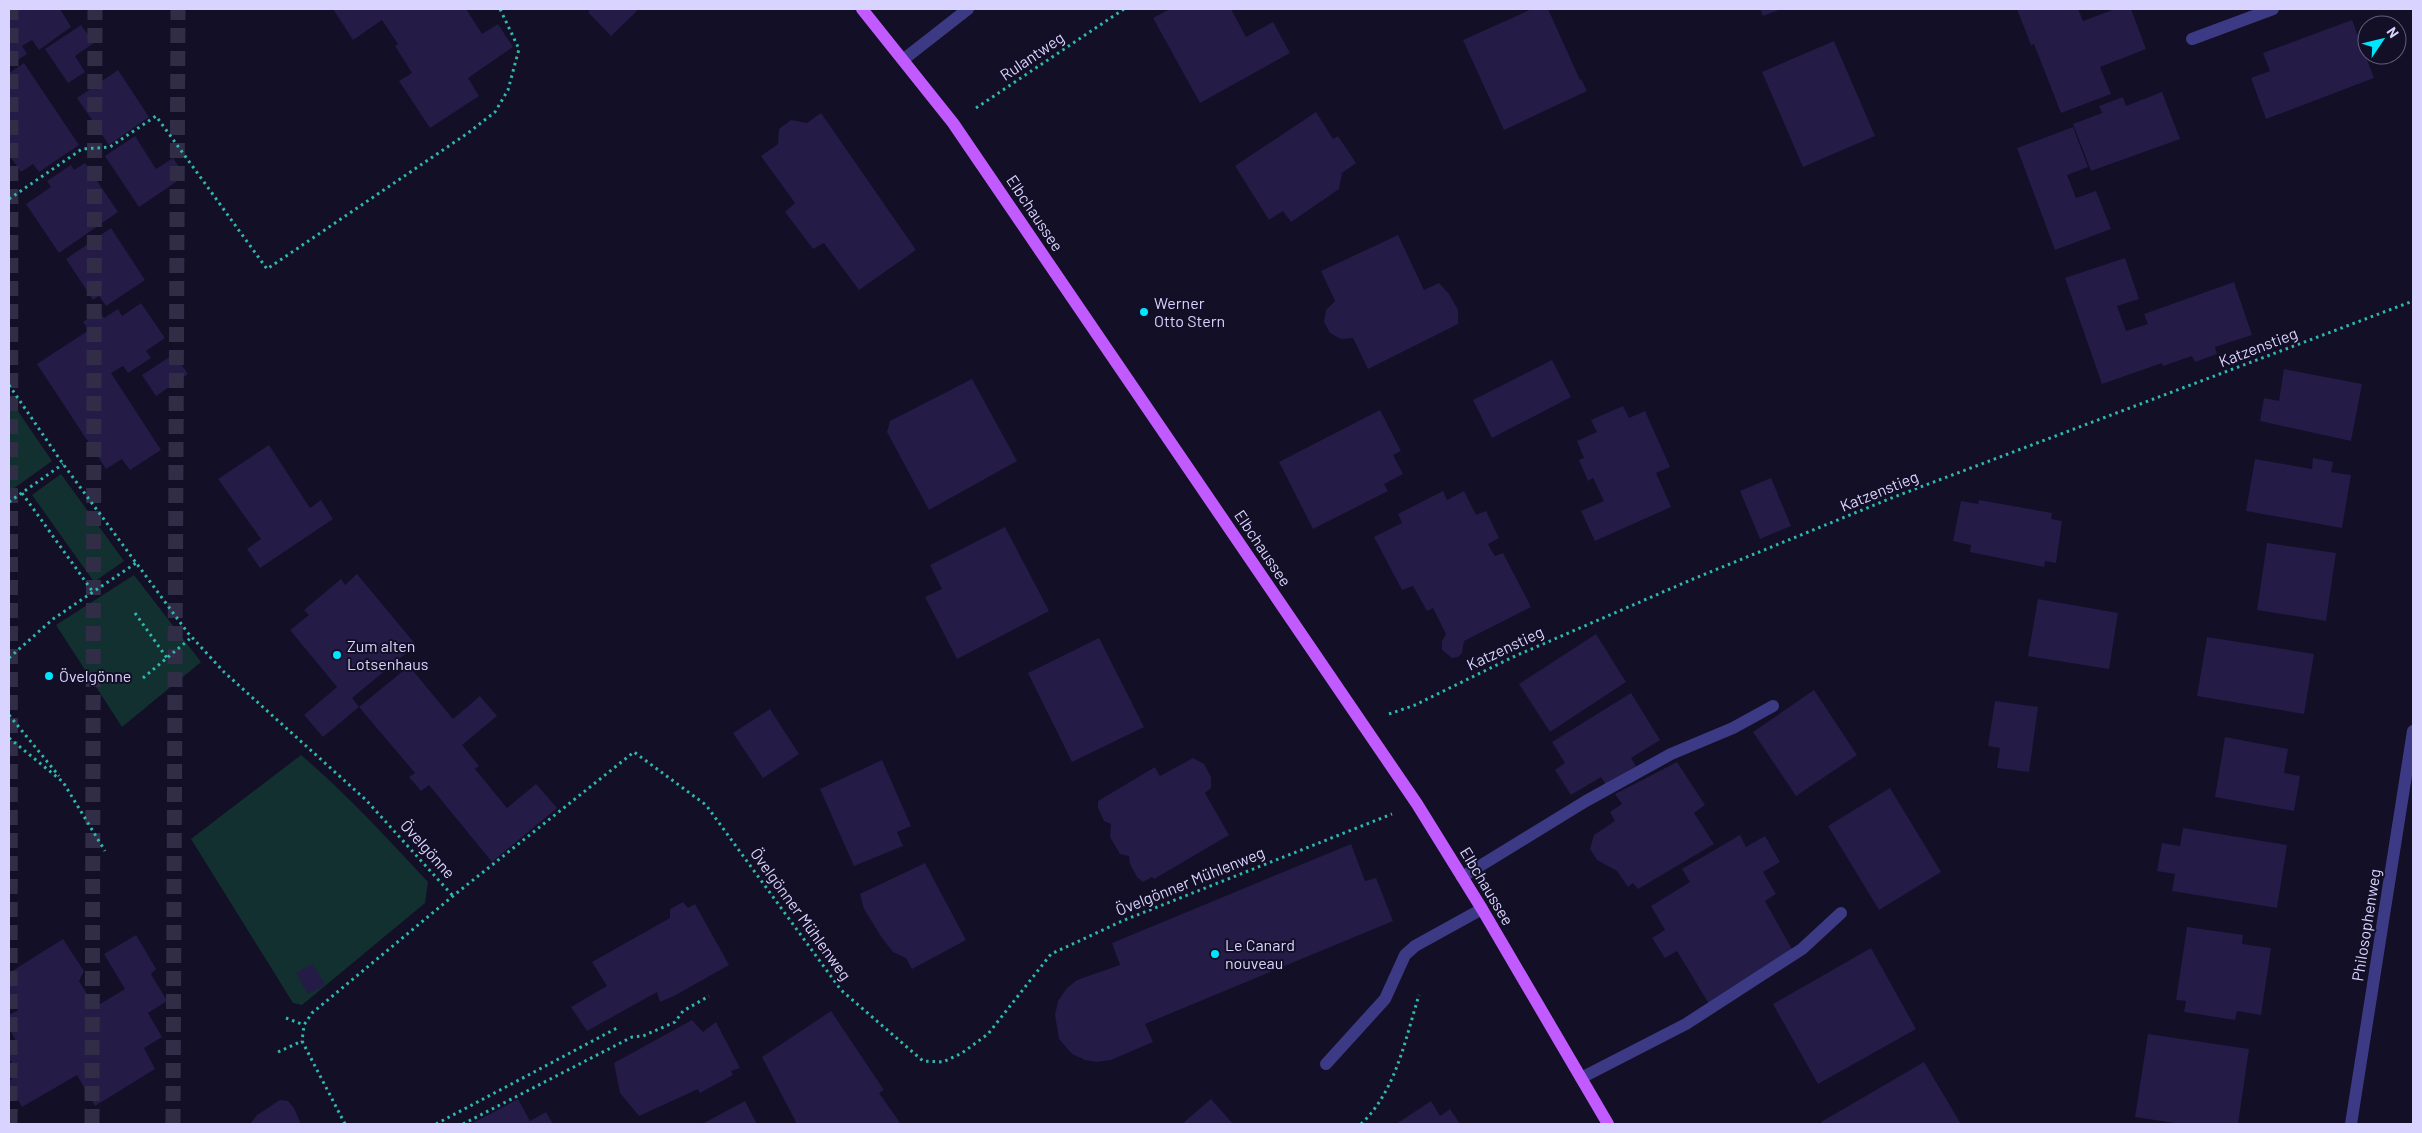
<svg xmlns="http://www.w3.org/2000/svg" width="2422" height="1133" font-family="Barlow,sans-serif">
<rect width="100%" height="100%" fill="#130f26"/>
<path fill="#12302f" d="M 9,398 L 52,461 L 9,492 Z
M 61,474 L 124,561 L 94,582 L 32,495 Z
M 134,575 L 201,662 L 122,727 L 56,625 Z
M 301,755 C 347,794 387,838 428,882 L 425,903 L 302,1005 L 293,1003 L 191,839 Z"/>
<path fill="#241b47" d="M 10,9 L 60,9 L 71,27 L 39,50 L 32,40 L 22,46 L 27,54 L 9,66 Z
M 333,9 L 466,9 L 482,34 L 498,24 L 513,47 L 468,78 L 479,96 L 430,128 L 399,81 L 412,73 L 395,46 L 398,44 L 382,20 L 353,40 Z
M 591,9 L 634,9 L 637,11 L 611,36 L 588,12 Z
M 1170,9 L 1231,9 L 1246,37 L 1273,22 L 1290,53 L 1200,103 L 1153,18 Z
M 1532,9 L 1548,9 L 1580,80 L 1581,79 L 1587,91 L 1504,130 L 1463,40 Z
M 1760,9 L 1781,9 L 1763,16 Z
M 2017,9 L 2078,9 L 2083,21 L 2115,9 L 2131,9 L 2146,49 L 2100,67 L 2111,94 L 2061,113 L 2034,44 L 2031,45 Z
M 2352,20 L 2374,78 L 2266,119 L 2251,78 L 2270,71 L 2263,53 Z
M 81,25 L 94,43 L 75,56 L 85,72 L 68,83 L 45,49 Z
M 1834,41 L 1875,136 L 1803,167 L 1762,72 Z
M 24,63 L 79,145 L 39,172 L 33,164 L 21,172 L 9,155 L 9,73 Z
M 118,70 L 149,117 L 109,145 L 77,98 Z
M 2162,92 L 2180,139 L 2091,171 L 2073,124 L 2102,113 L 2099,106 L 2123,97 L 2126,106 Z
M 1316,112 L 1333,139 L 1338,136 L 1356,163 L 1342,173 L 1339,189 L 1291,222 L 1283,211 L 1269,220 L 1235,166 Z
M 821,113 L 916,250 L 859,290 L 824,243 L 813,249 L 785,212 L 795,203 L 761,156 L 778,144 L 779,129 L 791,120 L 807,123 Z
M 2073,127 L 2088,167 L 2067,175 L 2076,198 L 2096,191 L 2111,229 L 2055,250 L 2017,148 Z
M 135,136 L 156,169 L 173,158 L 185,176 L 139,207 L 105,156 Z
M 85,163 L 118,212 L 59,253 L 26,204 L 51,187 L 47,181 L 71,165 L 74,170 Z
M 111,228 L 145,280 L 106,306 L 99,296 L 93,300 L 66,259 Z
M 1398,235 L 1424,290 L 1439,283 L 1449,294 L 1458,310 L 1458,324 L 1368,369 L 1353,338 L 1341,339 L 1330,333 L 1324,322 L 1326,310 L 1335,301 L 1321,271 Z
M 2125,258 L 2139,299 L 2117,306 L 2126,331 L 2148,324 L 2144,314 L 2234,282 L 2252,335 L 2215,347 L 2217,354 L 2195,362 L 2192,356 L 2163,366 L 2162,363 L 2102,384 L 2065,278 Z
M 141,303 L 165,338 L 146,351 L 151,358 L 128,373 L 123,366 L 111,373 L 161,450 L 130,470 L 122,459 L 106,469 L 37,364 L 89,330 L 83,322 L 99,311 L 104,318 L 118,309 L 122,316 Z
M 174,354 L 188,374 L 156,396 L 142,375 Z
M 1552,360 L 1571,397 L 1492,438 L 1473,400 Z
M 2284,369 L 2362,384 L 2351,441 L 2260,421 L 2264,398 L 2279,401 Z
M 972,379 L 1017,461 L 929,510 L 887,432 L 890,421 Z
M 1623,406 L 1629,418 L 1645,411 L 1670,467 L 1656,473 L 1671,507 L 1595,541 L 1581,511 L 1604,501 L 1593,478 L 1588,481 L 1579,460 L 1584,458 L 1577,441 L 1597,432 L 1591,420 Z
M 1380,410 L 1401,451 L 1393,455 L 1403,474 L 1384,484 L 1388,491 L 1313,529 L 1279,462 Z
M 269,445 L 310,508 L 321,500 L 333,519 L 260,568 L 247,549 L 261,539 L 218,479 Z
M 2313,458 L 2333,462 L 2331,472 L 2351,475 L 2342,528 L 2246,511 L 2255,459 L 2312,469 Z
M 1771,478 L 1791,526 L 1760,539 L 1740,491 Z
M 1443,491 L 1447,500 L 1464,491 L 1476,515 L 1486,511 L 1499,538 L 1488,544 L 1491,550 L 1495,556 L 1503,553 L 1531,607 L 1464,641 L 1462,653 L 1458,657 L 1452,658 L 1442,650 L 1442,641 L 1446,634 L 1433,608 L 1427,611 L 1413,586 L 1402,590 L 1374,537 L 1402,523 L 1398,514 Z
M 1979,500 L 2052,513 L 2051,519 L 2062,521 L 2056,563 L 2045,561 L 2044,567 L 1970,552 L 1971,545 L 1953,541 L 1961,501 L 1978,504 Z
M 1005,527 L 1049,611 L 957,659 L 925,597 L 942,589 L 930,565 Z
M 2267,543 L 2336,553 L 2326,621 L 2257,610 Z
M 357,574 L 416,645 L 352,698 L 359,707 L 409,666 L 453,719 L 480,696 L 497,716 L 462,745 L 479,766 L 475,769 L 507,808 L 536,784 L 557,808 L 492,862 L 429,785 L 421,791 L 409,777 L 415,773 L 359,707 L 323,737 L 304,715 L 337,687 L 290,630 L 309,615 L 304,610 L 341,579 L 345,585 Z
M 2038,599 L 2118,613 L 2109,669 L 2028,656 Z
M 1596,634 L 1626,682 L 1550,732 L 1519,684 Z
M 2207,637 L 2314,654 L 2304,714 L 2197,696 Z
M 1099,638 L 1144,727 L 1072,762 L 1028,673 Z
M 1814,690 L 1857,755 L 1796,796 L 1753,732 Z
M 1631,693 L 1660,740 L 1631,758 L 1636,766 L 1606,785 L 1601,777 L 1571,795 L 1555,770 L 1565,763 L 1552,742 Z
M 1995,701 L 2038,707 L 2029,772 L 1997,768 L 2000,748 L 1988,746 Z
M 770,709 L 799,754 L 763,778 L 733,733 Z
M 2225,737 L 2288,749 L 2284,773 L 2300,776 L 2294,811 L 2215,797 Z
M 1193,758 L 1204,764 L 1211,777 L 1211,788 L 1205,793 L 1229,835 L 1154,879 L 1152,877 L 1143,882 L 1137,877 L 1130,864 L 1129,856 L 1120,854 L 1110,837 L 1111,824 L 1104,821 L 1098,808 L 1098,801 L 1155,767 L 1160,776 Z
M 882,760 L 911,826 L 897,832 L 903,846 L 854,866 L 820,789 Z
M 1677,762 L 1705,805 L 1694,813 L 1714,844 L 1638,889 L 1633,883 L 1628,887 L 1617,871 L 1597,860 L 1590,849 L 1594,835 L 1615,821 L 1610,812 L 1622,804 L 1615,794 Z
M 1890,788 L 1941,872 L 1879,910 L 1828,826 Z
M 2183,828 L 2287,845 L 2277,908 L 2172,891 L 2175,874 L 2157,871 L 2162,843 L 2180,846 Z
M 1740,835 L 1746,847 L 1765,836 L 1780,862 L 1763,872 L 1776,894 L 1765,901 L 1793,951 L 1709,1004 L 1677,951 L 1665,958 L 1652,938 L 1665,930 L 1651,906 L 1690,882 L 1682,869 Z
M 1351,844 L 1365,881 L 1376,878 L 1393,921 L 1145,1024 L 1153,1042 L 1111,1060 L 1096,1062 L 1085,1060 L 1072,1054 L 1059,1039 L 1055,1015 L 1058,1001 L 1067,988 L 1077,980 L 1120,965 L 1112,943 Z
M 925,863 L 966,940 L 912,969 L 906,958 L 893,952 L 882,938 L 864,909 L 860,894 Z
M 683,902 L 688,908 L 695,904 L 729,965 L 674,996 L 660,1002 L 657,992 L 587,1031 L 571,1007 L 607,986 L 592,962 L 670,918 L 670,909 Z
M 2187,927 L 2243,935 L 2242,944 L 2271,948 L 2261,1015 L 2237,1011 L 2235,1020 L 2184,1012 L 2186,1001 L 2176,1000 Z
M 136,935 L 156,969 L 151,974 L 167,1001 L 148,1013 L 162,1037 L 144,1048 L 155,1069 L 95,1106 L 77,1075 L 22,1107 L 9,1084 L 9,1081 L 18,1074 L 9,1058 L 9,1048 L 17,1043 L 9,1028 L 9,1015 L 18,1010 L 9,994 L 9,973 L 63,939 L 84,971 L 79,981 L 95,1007 L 125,989 L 104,954 Z
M 1871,948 L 1916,1029 L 1818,1084 L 1773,1004 Z
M 313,964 L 325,985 L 308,994 L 296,973 Z
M 831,1011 L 884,1090 L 879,1093 L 901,1124 L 797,1124 L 762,1057 Z
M 692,1020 L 703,1032 L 716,1022 L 740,1068 L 731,1071 L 733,1075 L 700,1093 L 698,1089 L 639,1116 L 620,1093 L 614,1063 Z
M 2148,1034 L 2249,1049 L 2238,1124 L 2181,1124 L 2135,1117 Z
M 1924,1062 L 1961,1124 L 1823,1124 L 1821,1122 Z
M 518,1099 L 530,1121 L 546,1112 L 553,1124 L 471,1124 Z
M 1211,1099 L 1233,1124 L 1182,1124 Z
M 280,1100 L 288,1101 L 294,1108 L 301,1124 L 250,1124 L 257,1115 Z
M 745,1101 L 757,1124 L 702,1124 Z
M 1431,1101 L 1440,1116 L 1450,1109 L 1460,1124 L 1396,1124 Z"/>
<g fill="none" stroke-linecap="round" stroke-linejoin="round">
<path stroke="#312d47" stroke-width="15" stroke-dasharray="15 8" stroke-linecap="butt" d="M 10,1124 L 11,9
M 92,1124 L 95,9
M 173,1124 L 178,9"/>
<path stroke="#2fb8b0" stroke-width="3" stroke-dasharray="2.5 4" stroke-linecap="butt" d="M 976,108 L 1124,9
M 9,199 L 82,149 L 110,147 L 156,116 L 267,269 L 468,133 L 495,112 L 508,90 L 519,49 L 500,9
M 9,385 L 63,464 L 188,633 L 224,672 L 366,800 L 453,896
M 22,493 L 93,592
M 9,502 L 63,464
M 135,613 L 167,658
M 9,658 L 53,619 L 136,563
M 143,678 L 192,637
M 1389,714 L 1415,705 L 1513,657 L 1693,579 L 1894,497 L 2413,301
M 9,715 L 59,776
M 9,738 L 63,782 L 105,851
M 286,1018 L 304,1025
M 278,1052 L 302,1041
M 345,1124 L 302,1041 L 304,1025 L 312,1013 L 453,896 L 634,752 L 706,805 L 841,990 L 923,1061 L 943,1062 L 962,1053 L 988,1034 L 1051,954 L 1122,921 L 1392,814
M 436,1124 L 617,1028
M 463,1124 L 632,1037 L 643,1036 L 675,1022 L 683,1011 L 709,996
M 1361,1124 C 1396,1091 1405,1040 1419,995"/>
<path stroke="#3d3a85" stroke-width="12" d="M 2192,39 L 2273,9
M 904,59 L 968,9
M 1462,877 L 1586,801 L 1671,754 L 1733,728 L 1773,706
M 1326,1064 L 1385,999 L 1405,955 L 1415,946 L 1482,909
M 1581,1078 L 1686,1024 L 1802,949 L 1841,913
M 2351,1124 L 2413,731"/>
<path stroke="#c25bff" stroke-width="12" d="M 862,9 L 953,123 L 1417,804 L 1482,909 L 1608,1124"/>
</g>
<g fill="#00e5ff" stroke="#130f26" stroke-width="2">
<circle cx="1144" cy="312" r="5"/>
<circle cx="337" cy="655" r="5"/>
<circle cx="49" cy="676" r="5"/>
<circle cx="1215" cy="954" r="5"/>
</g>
<g text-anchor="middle" stroke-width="4" stroke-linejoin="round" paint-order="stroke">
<g font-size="16" fill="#d9d4ff" stroke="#130f26">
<text transform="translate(1032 56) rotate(-34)" y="6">Rulantweg</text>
<text transform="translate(1035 213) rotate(56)" y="6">Elbchaussee</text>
<text transform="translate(2258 347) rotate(-21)" y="6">Katzenstieg</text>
<text transform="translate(1879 491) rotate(-22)" y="6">Katzenstieg</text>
<text transform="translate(1263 548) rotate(56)" y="6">Elbchaussee</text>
<text transform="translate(1505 648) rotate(-25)" y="6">Katzenstieg</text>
<text transform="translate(428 849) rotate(48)" y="6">Övelgönne</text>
<text transform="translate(1190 881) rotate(-22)" y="6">Övelgönner Mühlenweg</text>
<text transform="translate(1487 886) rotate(59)" y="6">Elbchaussee</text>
<text transform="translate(801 914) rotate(54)" y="6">Övelgönner Mühlenweg</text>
<text transform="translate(2366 925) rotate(-81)" y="6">Philosophenweg</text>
</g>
<g font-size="16" fill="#d9d4ff" stroke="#130f26" text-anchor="start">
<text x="1154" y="309">Werner<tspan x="1154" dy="18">Otto Stern</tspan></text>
<text x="347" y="652">Zum alten<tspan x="347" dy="18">Lotsenhaus</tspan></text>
<text x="59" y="682">Övelgönne</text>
<text x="1225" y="951">Le Canard<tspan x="1225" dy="18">nouveau</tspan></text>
</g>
</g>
<rect width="2422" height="1133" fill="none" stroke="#d9d4ff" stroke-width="20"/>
<g transform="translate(2382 40) rotate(55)"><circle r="24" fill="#130f26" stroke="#625e7d"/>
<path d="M0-4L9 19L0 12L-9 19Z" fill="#00e5ff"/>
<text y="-8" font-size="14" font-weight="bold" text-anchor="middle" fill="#d9d4ff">N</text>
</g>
</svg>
